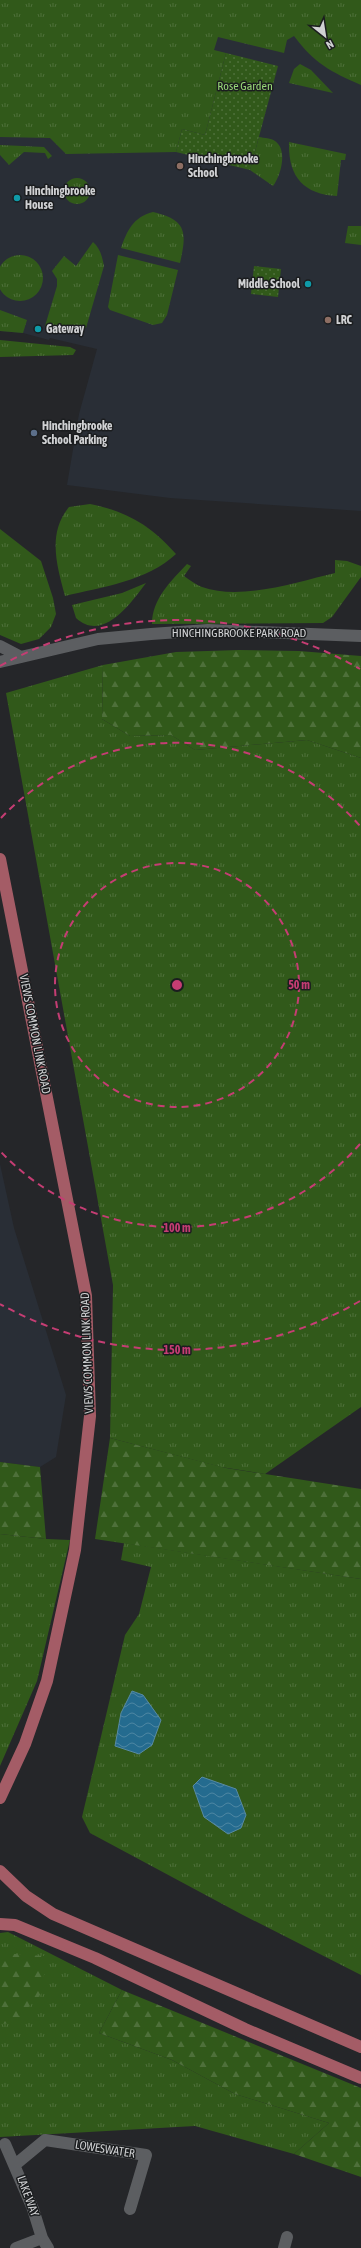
<svg xmlns="http://www.w3.org/2000/svg" width="361" height="2248" font-family="'Asap Condensed',sans-serif">
<defs>
<pattern id="grass-tufts" width="24" height="20" patternUnits="userSpaceOnUse"><rect width="24" height="20" fill="#31591a"/><path d="M3 7l-1-3M5 7V3M7 7l1-3M15 17l-1-3M17 17v-4M19 17l1-3" fill="none" stroke="#4e703a"/></pattern>
<pattern id="forest-firs" width="22" height="20" patternUnits="userSpaceOnUse"><rect width="22" height="20" fill="#31591a"/><path d="M5 1l3.5 6h-7zM16 11l3.5 6h-7z" fill="#4e703a"/></pattern>
<pattern id="park-dots" width="8" height="8" patternUnits="userSpaceOnUse"><rect width="8" height="8" fill="#31591a"/><path d="M2 2h.1M6 6h.1" fill="none" stroke="#4e703a" stroke-width="1.8" stroke-linecap="round"/></pattern>
<pattern id="water-waves" width="16" height="10" patternUnits="userSpaceOnUse"><rect width="16" height="10" fill="#246b8f"/><path d="M0 5q4-4 8 0t8 0" fill="none" stroke="#4d86a3"/></pattern>
</defs>
<rect width="100%" height="100%" fill="#252629"/>
<path fill="#292e36" d="M 0,0 L 361,0 L 361,511 L 170,498 L 67,485 L 79,414 L 97,349 L 50,338 L 49,340 L 23,333 L 0,331 Z
M 0,1164 L 14,1228 L 66,1395 L 56,1457 L 40,1467 L 0,1462 Z"/>
<path fill="url(#grass-tufts)" d="M 0,0 L 361,0 L 361,85 C 331,72 314,63 294,36 L 287,40 L 284,53 L 218,37 L 214,50 L 226,53 L 205,135 L 182,129 L 176,152 L 66,154 L 50,138 L 0,137 Z
M 300,64 L 311,70 L 333,93 L 289,83 L 294,69 Z
M 259,137 C 264,138 271,138 275,141 C 288,150 281,175 273,186 L 250,170 Z
M 289,142 L 346,154 L 345,160 L 341,160 L 337,196 C 303,194 288,176 289,142 Z
M 0,145 L 44,147 L 52,156 L 48,159 L 45,153 L 24,152 L 9,165 L 0,155 Z
M64 191a13 13 0 1 1 26 0a13 13 0 1 1-26 0Z
M 153,212 C 187,220 187,232 180,263 L 121,248 C 127,231 133,217 153,212 Z
M 348,226 L 361,226 L 361,245 L 345,243 Z
M 93,242 C 100,248 102,256 104,266 L 86,328 L 64,325 L 63,333 L 51,331 L 52,328 L 45,326 L 57,286 L 57,279 L 52,271 L 64,256 L 76,266 Z
M 118,255 L 178,270 L 167,315 L 162,323 L 153,325 L 110,310 L 108,307 Z
M-3 278a23 23 0 1 1 46 0a23 23 0 1 1-46 0Z
M 0,310 L 27,320 L 23,333 L 0,331 Z
M 0,340 L 70,347 L 76,350 L 73,355 L 0,357 Z
M 90,504 C 128,512 150,525 176,554 C 147,581 102,587 65,596 C 57,566 47,534 69,507 Z
M 0,529 L 41,561 L 53,598 L 56,614 L 51,627 L 39,639 L 21,644 L 0,635 Z
M 335,560 L 347,561 L 361,566 L 361,577 L 332,617 L 323,623 L 152,624 C 152,599 171,581 187,564 L 191,566 L 184,576 C 190,580 196,585 202,587 C 241,601 297,582 335,573 Z
M 146,583 C 131,603 103,643 76,618 L 72,605 L 122,593 Z
M 103,665 L 102,719 L 130,736 L 171,735 L 195,750 L 307,740 L 361,758 L 361,1407 L 265,1474 L 221,1467 L 110,1438 L 113,1285 L 6,693 Z
M 0,1534 L 46,1539 L 70,1540 L 37,1681 L 0,1766 Z
M 124,1543 L 361,1579 L 361,1975 L 241,1914 L 90,1833 L 82,1817 L 125,1635 L 139,1614 L 151,1567 L 121,1560 Z
M 8,1932 L 122,1990 L 99,2033 L 172,2060 L 235,2094 L 329,2123 L 294,2154 L 195,2126 L 0,2137 L 0,1933 Z"/>
<path fill="url(#forest-firs)" d="M 239,650 L 299,651 L 361,656 L 361,758 L 307,740 L 195,750 L 171,735 L 130,736 L 102,719 L 103,665 L 176,652 Z
M 110,1438 L 226,1468 L 361,1489 L 361,1579 L 95,1539 Z
M 0,1462 L 40,1467 L 46,1539 L 0,1534 Z
M 0,1953 L 45,1956 L 43,1992 L 13,2023 L 0,2024 Z
M 122,1990 L 361,2088 L 361,2177 L 294,2154 L 329,2123 L 235,2094 L 172,2060 L 99,2033 Z"/>
<path fill="url(#park-dots)" d="M 226,53 L 278,66 L 250,170 L 176,152 L 182,129 L 205,135 Z
M 254,266 L 281,269 L 278,297 L 251,294 Z"/>
<path fill="url(#water-waves)" stroke="#588aa3" d="M 132,1691 L 143,1695 L 161,1720 L 152,1745 L 139,1754 L 115,1746 L 121,1713 Z
M 202,1777 L 236,1789 L 246,1815 L 241,1828 L 228,1834 L 204,1817 L 193,1786 Z"/>
<g fill="none" stroke-linecap="round" stroke-linejoin="round">
<path stroke="#5c5e61" stroke-width="12" d="M 0,646 L 21,657
M 0,662 L 98,639 L 151,634 L 208,630 L 361,636
M 5,2144 L 33,2209 L 42,2238 L 48,2248
M 16,2164 L 45,2140 L 146,2155 L 130,2209
M 16,2248 L 42,2238
M 284,2248 L 287,2237"/>
<path stroke="#a45c66" stroke-width="12" d="M 0,859 L 86,1296 L 90,1416 L 75,1550 L 47,1681 L 25,1744 L 0,1798
M 0,1871 L 26,1896 L 53,1914 L 361,2047
M 0,1924 L 15,1925 L 95,1958 L 245,2029 L 361,2078"/>
</g>
<g fill="none" stroke="#c53d73" stroke-width="2" stroke-dasharray="7 5">
<circle cx="177" cy="985" r="122"/>
<path d="M360 1144A243 243 0 0 1 1 1152M1 818A243 243 0 0 1 360 826"/>
<path d="M360 1301A365 365 0 0 1 0 1304M0 666A365 365 0 0 1 360 669"/>
</g>
<g fill="#8d6e63" stroke="#1b1d1f" stroke-width="1.5">
<circle cx="180" cy="166" r="4"/>
<circle cx="328" cy="320" r="4"/>
</g>
<g fill="#0f9aa8" stroke="#1b1d1f" stroke-width="1.5">
<circle cx="17" cy="198" r="4"/>
<circle cx="308" cy="284" r="4"/>
<circle cx="38" cy="329" r="4"/>
</g>
<circle fill="#5c6f8a" stroke="#1b1d1f" stroke-width="1.5" cx="34" cy="433" r="4"/>
<g text-anchor="middle" stroke-width="3" stroke-linejoin="round" paint-order="stroke">
<g font-size="12" fill="#98d778" stroke="#1b1d1f">
<text x="245" y="90">Rose Garden</text>
</g>
<g font-size="12" font-weight="bold" fill="#d0d1d3" stroke="#1b1d1f" text-anchor="start">
<text x="188" y="163">Hinchingbrooke<tspan x="188" dy="14">School</tspan></text>
<text x="25" y="195">Hinchingbrooke<tspan x="25" dy="14">House</tspan></text>
<text x="300" y="288" text-anchor="end">Middle School</text>
<text x="336" y="324">LRC</text>
<text x="46" y="333">Gateway</text>
<text x="42" y="430">Hinchingbrooke<tspan x="42" dy="14">School Parking</tspan></text>
</g>
<g font-size="12" fill="#d0d1d3" stroke="#1b1d1f">
<text x="239" y="637">HINCHINGBROOKE PARK ROAD</text>
<text transform="translate(35 1034) rotate(79)" y="4">VIEWS COMMON LINK ROAD</text>
<text transform="translate(87 1353) rotate(-92)" y="4">VIEWS COMMON LINK ROAD</text>
<text transform="translate(105 2149) rotate(9)" y="4">LOWESWATER</text>
<text transform="translate(28 2196) rotate(70)" y="4">LAKE WAY</text>
</g>
</g>
<circle cx="177" cy="985" r="6" fill="#c53d73" stroke="#1b1d1f" stroke-width="2"/>
<g font-size="12" text-anchor="middle" font-weight="bold" fill="#c53d73" stroke="#1b1d1f" stroke-width="3" stroke-linejoin="round" paint-order="stroke">
<text x="299" y="989">50 m</text>
<text x="177" y="1232">100 m</text>
<text x="177" y="1354">150 m</text>
</g>
<g transform="translate(325 36) rotate(150)" stroke="#1b1d1f" stroke-width="3" paint-order="stroke">
<path d="M0-3L7 15L0 10L-7 15Z" fill="#d0d1d3"/>
<text y="-6" font-size="11" font-weight="bold" text-anchor="middle" fill="#d0d1d3">N</text>
</g>
</svg>
